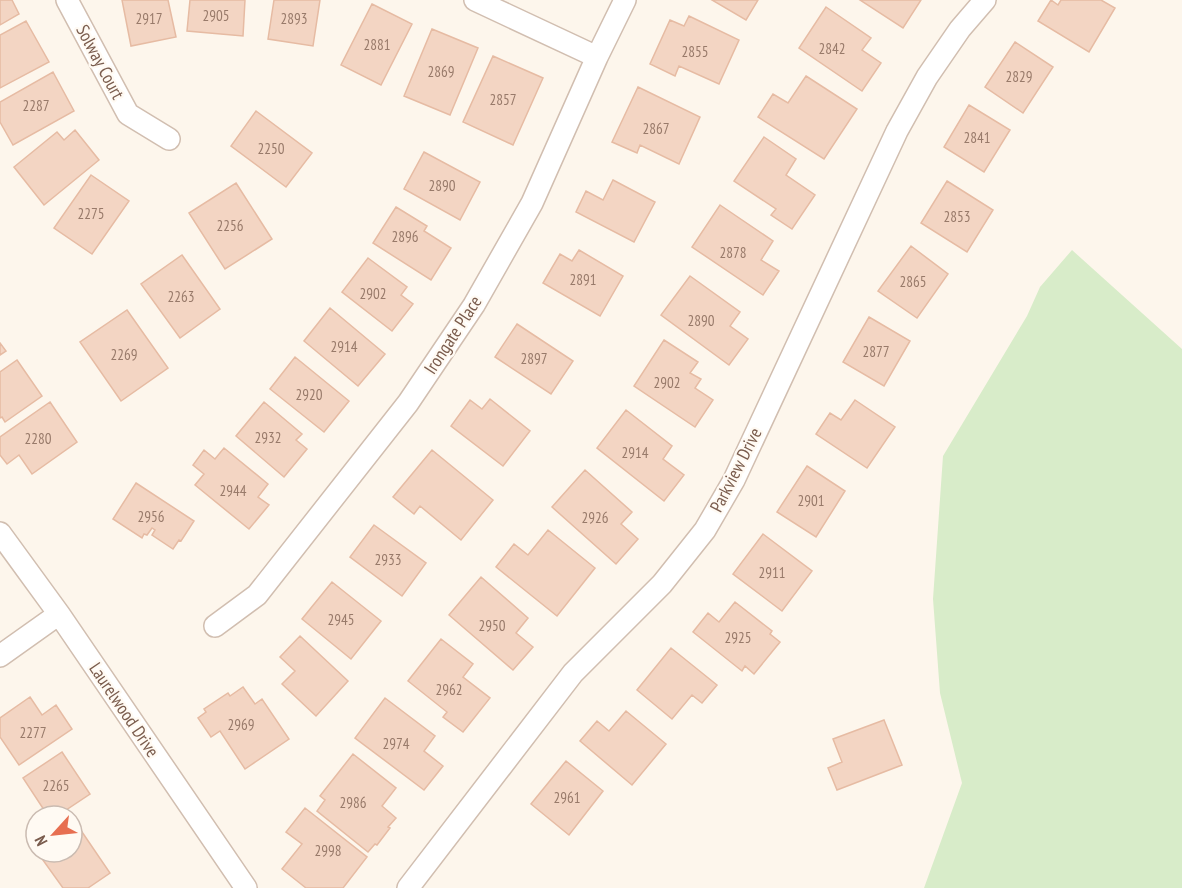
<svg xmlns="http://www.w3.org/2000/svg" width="1182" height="888" font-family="'PT Sans Narrow',sans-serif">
<rect width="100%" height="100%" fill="#fdf6ec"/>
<path fill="#d8ecc9" d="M 1072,250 L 1182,349 L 1182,888 L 924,888 L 962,783 L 940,693 L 933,599 L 943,456 L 1027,316 L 1040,287 Z"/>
<path fill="#f3d5c3" stroke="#e6bba3" stroke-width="1.5" d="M 0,0 L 12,0 L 19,14 L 0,25 Z
M 122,0 L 168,0 L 176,37 L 131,46 Z
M 190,0 L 245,0 L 243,36 L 187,31 Z
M 274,0 L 320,0 L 313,46 L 268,39 Z
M 712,0 L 758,0 L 746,20 Z
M 860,0 L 921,0 L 903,28 Z
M 1051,0 L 1058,5 L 1061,0 L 1101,0 L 1115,8 L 1089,52 L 1038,21 Z
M 372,4 L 412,24 L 381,85 L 341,65 Z
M 826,7 L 871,38 L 862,50 L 881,63 L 862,91 L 799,48 Z
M 689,16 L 739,40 L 719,84 L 679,66 L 675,76 L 650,64 L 670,20 L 684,26 Z
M 26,21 L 49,62 L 0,88 L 0,35 Z
M 432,29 L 478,48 L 450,115 L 404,96 Z
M 1015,42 L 1053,67 L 1023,113 L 985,87 Z
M 493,56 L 543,78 L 513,145 L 463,122 Z
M 53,72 L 74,111 L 13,145 L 0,122 L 0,102 Z
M 806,76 L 857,109 L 824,159 L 758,117 L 773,94 L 788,103 Z
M 638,87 L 700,117 L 679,164 L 640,145 L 637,153 L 612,142 Z
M 969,105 L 1010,130 L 984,172 L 944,147 Z
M 256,111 L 312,153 L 286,187 L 231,146 Z
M 75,130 L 99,160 L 44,205 L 14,167 L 57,132 L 64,140 Z
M 764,137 L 796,159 L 786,175 L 815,195 L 792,229 L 771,215 L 776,209 L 734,181 Z
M 424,152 L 480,182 L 460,220 L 404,189 Z
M 91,175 L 129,201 L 92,254 L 54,228 Z
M 613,180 L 655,202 L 634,242 L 576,212 L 586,191 L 603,200 Z
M 947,181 L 993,210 L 967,252 L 921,223 Z
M 236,183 L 272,239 L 225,269 L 189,213 Z
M 720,205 L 773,241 L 761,260 L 779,271 L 763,295 L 692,247 Z
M 396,207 L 427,226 L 424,231 L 451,248 L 431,280 L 373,243 Z
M 911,246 L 948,274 L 917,318 L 878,291 Z
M 579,250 L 623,276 L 600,316 L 543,283 L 560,254 L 572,261 Z
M 182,255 L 220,309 L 180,338 L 141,284 Z
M 368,258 L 407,287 L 401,295 L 413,304 L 392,331 L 342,292 Z
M 690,276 L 740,312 L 730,326 L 748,339 L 729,365 L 661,315 Z
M 330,308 L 385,354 L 358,386 L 304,341 Z
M 127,310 L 168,368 L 121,401 L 80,342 Z
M 869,317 L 910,341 L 884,386 L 843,362 Z
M 517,324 L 573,361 L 551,394 L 495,357 Z
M 664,340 L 698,362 L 690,373 L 701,379 L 695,388 L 713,400 L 695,427 L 634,386 Z
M 0,343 L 6,351 L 0,355 Z
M 295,357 L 349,401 L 324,432 L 270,389 Z
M 17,360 L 42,396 L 5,422 L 2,417 L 0,418 L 0,372 Z
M 490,399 L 530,431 L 503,466 L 451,426 L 470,400 L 482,409 Z
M 855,400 L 895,427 L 867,468 L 816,434 L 830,413 L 841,420 Z
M 50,402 L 77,442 L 32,474 L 19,455 L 7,464 L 0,455 L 0,437 Z
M 264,402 L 302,434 L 296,440 L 307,449 L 284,477 L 236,436 Z
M 626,410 L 672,446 L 663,459 L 684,475 L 664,501 L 597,448 Z
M 224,448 L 268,484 L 258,497 L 269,505 L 249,529 L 195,485 L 204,474 L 193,465 L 204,450 L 215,459 Z
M 432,450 L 493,500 L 461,540 L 420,506 L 414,514 L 393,497 Z
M 807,466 L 845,491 L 816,537 L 777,512 Z
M 585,470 L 632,512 L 621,524 L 638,539 L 616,564 L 552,507 Z
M 136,483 L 194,521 L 181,541 L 179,540 L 173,549 L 152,535 L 155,530 L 152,528 L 147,535 L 144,534 L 142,538 L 113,519 Z
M 374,525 L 426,563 L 402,596 L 350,557 Z
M 548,530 L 595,568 L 557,616 L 496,567 L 514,544 L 528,555 Z
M 763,534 L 812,571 L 782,611 L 733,574 Z
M 481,577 L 528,618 L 516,633 L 533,647 L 513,670 L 449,615 Z
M 332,582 L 381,621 L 351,659 L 302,619 Z
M 735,602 L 772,631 L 770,634 L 780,642 L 754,674 L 745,666 L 742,671 L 693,632 L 708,613 L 719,622 Z
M 300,636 L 348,681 L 316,716 L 282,684 L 295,671 L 280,657 Z
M 441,639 L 473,664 L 463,677 L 490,698 L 463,732 L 443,717 L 447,712 L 408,681 Z
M 671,648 L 717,685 L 702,703 L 692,695 L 672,719 L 637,690 Z
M 243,687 L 255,704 L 262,699 L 289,739 L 245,769 L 220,731 L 211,737 L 198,718 L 206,712 L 204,709 L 228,693 L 230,696 Z
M 30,697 L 42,715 L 56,705 L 72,729 L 19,765 L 0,737 L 0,718 Z
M 385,698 L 435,736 L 424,751 L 443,766 L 424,790 L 355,738 Z
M 626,711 L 666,744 L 632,785 L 580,741 L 597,721 L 609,731 Z
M 884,720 L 902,765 L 837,790 L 828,768 L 842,762 L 833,739 Z
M 62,752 L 90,794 L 57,816 L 48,816 L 23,778 Z
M 353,754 L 396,788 L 382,806 L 396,818 L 388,827 L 390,828 L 377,845 L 375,844 L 368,852 L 317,811 L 325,800 L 320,796 Z
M 566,761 L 603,791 L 569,835 L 531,804 Z
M 305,808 L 367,857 L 343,888 L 306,888 L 282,869 L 302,844 L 286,832 Z
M 80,829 L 110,873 L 88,888 L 63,888 L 40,856 L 46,852 L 72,852 L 72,834 Z"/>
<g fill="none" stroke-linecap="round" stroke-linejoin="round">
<g stroke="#d1beb0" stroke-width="24">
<path id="street" d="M 67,0 L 128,114 L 169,139
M 475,0 L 597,57
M 0,533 L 59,614 L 246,888
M 215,626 L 257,595 L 408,403 L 474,305 L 532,203 L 597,57 L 625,0
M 0,656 L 59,614
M 408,888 L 573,673 L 662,584 L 705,530 L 734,480 L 897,131 L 927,77 L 960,29 L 985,0"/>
</g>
<use href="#street" stroke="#fff" stroke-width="21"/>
</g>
<g text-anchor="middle" stroke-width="4.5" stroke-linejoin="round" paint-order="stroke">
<g font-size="15" fill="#987a6a">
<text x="216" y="21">2905</text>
<text x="149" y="24">2917</text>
<text x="294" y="24">2893</text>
<text x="377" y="50">2881</text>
<text x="832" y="54">2842</text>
<text x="695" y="57">2855</text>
<text x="441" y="77">2869</text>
<text x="1019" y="82">2829</text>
<text x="503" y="105">2857</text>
<text x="36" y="111">2287</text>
<text x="656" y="134">2867</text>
<text x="977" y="143">2841</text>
<text x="271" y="154">2250</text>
<text x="442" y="191">2890</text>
<text x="91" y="219">2275</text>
<text x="957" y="222">2853</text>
<text x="230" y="231">2256</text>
<text x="405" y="242">2896</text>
<text x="733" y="258">2878</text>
<text x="583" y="285">2891</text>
<text x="913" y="287">2865</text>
<text x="373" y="299">2902</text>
<text x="181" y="302">2263</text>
<text x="701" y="326">2890</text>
<text x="344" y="352">2914</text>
<text x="876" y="357">2877</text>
<text x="124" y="360">2269</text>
<text x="534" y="364">2897</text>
<text x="667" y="388">2902</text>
<text x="309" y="400">2920</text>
<text x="268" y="443">2932</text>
<text x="38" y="444">2280</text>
<text x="635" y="458">2914</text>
<text x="233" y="496">2944</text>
<text x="811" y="506">2901</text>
<text x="151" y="522">2956</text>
<text x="595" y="523">2926</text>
<text x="388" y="565">2933</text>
<text x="772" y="578">2911</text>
<text x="341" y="625">2945</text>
<text x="492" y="631">2950</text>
<text x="738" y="643">2925</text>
<text x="449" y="695">2962</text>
<text x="241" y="730">2969</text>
<text x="33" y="738">2277</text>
<text x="396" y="749">2974</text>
<text x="56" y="791">2265</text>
<text x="567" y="803">2961</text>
<text x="353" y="808">2986</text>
<text x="328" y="856">2998</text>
</g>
<g font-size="18" fill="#7a5c4d" stroke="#fffaf3">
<text transform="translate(100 62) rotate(62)" y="6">Solway Court</text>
<text transform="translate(453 335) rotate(-57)" y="6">Irongate Place</text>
<text transform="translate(736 470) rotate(-63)" y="6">Parkview Drive</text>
<text transform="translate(124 710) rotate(56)" y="6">Laurelwood Drive</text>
</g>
</g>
<g transform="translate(54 834) rotate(243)"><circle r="28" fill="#fffaf3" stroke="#cabbb1" stroke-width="1.5"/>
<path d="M0-4.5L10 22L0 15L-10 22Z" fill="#e76f51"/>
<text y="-9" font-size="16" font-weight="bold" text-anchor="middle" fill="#7a5c4d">N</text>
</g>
</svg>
